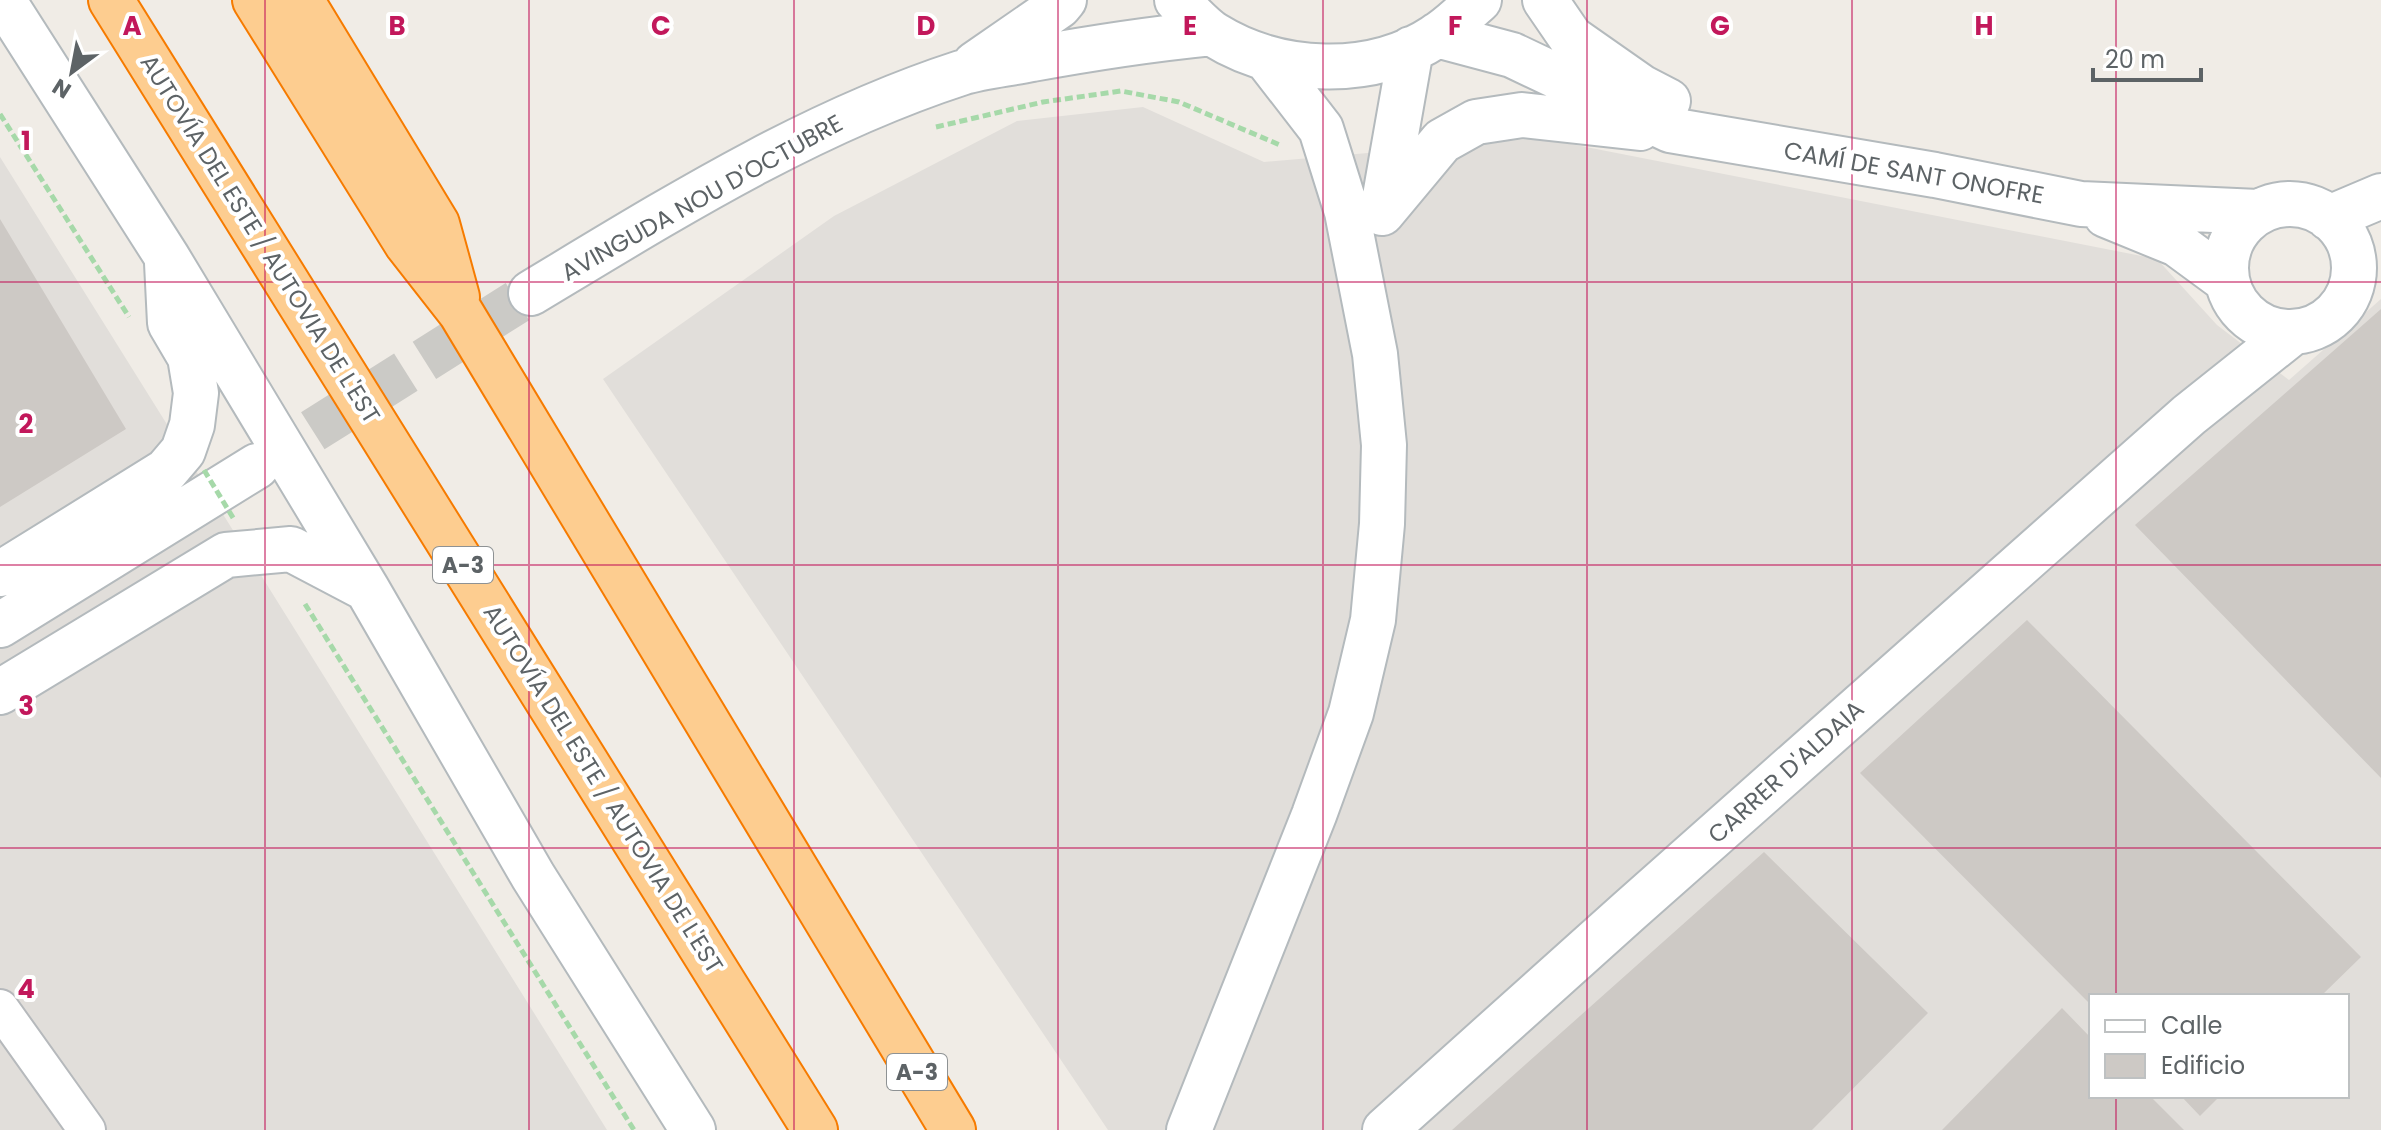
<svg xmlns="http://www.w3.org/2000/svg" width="2381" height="1130" font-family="Poppins,sans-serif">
<rect width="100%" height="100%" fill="#f0ece6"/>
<path fill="#e1deda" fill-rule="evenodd" d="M 1143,107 L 1264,162 L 1540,138 L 2157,259 L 2217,325 L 2289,380 L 2381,299 L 2381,1130 L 1108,1130 L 603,379 L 834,216 L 1017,121 ZM 2091,996 L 2347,996 L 2347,1096 L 2091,1096 Z
M 0,157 L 158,410 L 607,1130 L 0,1130 Z"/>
<path fill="#cdc9c5" d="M 0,219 L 126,429 L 0,507 Z
M 2381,309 L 2381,778 L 2135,525 Z
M 2027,620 L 2361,957 L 2321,996 L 2091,996 L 2091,1005 L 1860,773 Z
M 1764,852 L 1928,1013 L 1812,1130 L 1452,1130 Z
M 2062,1008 L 2091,1038 L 2091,1096 L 2150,1096 L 2184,1130 L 1942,1130 Z
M 2181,1096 L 2220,1096 L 2200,1116 Z"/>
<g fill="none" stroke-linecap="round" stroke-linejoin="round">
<path stroke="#cbcac6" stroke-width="44" stroke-dasharray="44 22" stroke-linecap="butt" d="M 257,466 L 531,293"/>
<g stroke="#b6b9bc" stroke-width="40">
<path id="street" d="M 0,1008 L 87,1130"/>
</g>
<g stroke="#b4babd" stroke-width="48">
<path id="secondary" d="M 3,0 L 167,257 L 367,589 L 533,876 L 693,1130
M 1177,0 C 1188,11 1200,25 1213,34 C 1279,75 1371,79 1436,36 C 1452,26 1465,12 1479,0
M 1545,0 L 1571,38 L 1641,87 L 1668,101
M 1437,35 L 1512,55 L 1670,130 L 1935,175 L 2081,204 L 2258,212
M 975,64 L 1059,6 L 1064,0
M2226 268a64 64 0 1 1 128 0a64 64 0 1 1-128 0Z
M 1383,208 L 1411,49
M 1382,213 L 1442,141 L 1476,122 L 1522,115 L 1640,128
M 2106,215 L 2177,244 L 2226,280
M 2329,218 L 2381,196
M 531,293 C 669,210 807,123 961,73 C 984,66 1009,64 1032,59 C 1092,48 1152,39 1212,33
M 0,574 L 166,471 L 183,451 L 192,425 L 196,393 L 190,357 L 170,323 L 167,263
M 0,625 L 257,466
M 0,692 L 226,555 L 291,549 L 367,589
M 1189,1130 L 1314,815 L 1351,713 L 1373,620 L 1382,524 L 1384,445 L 1375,354 L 1347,212 L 1321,129 L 1266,58
M 1385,1130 L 1629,911 L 2189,415 L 2292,333"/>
</g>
<g stroke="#f67b00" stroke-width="48">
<path id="highway" d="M 111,0 L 815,1130
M 255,0 L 407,244 L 461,313 L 953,1130
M 301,0 L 437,224 L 457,297"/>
</g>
<path stroke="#a6d9a9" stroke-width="5" stroke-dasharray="8 4" stroke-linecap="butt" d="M 0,114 L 129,317
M 936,127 L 1043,102 L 1121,91 L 1179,102 L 1280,145
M 305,604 L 634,1130"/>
<use href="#street" stroke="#fff" stroke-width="36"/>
<use href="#secondary" stroke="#fff" stroke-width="44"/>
<use href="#highway" stroke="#fdcd90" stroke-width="44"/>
<path stroke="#a6d9a9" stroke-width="5" stroke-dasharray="8 4" stroke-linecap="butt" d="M 204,470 L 235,521"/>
</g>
<path fill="none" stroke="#c2185b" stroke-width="2" stroke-opacity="0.55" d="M 265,0 L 265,1130M 529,0 L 529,1130M 794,0 L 794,1130M 1058,0 L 1058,1130M 1323,0 L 1323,1130M 1587,0 L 1587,1130M 1852,0 L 1852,1130M 2116,0 L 2116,996M 0,282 L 2381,282M 0,565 L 2381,565M 0,848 L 2381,848M 2116,1096 L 2116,1130"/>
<g text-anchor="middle" stroke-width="8" stroke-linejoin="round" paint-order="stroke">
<g fill="#fff" stroke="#8e9294" stroke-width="2">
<rect x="433" y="547" width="60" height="36" rx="6"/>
<rect x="887" y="1054" width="60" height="36" rx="6"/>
</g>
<g font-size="22" font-weight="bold" fill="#5d6366">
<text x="463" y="573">A-3</text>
<text x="917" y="1080">A-3</text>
</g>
<g font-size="24" fill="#5d6366" stroke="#fff">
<text transform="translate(1914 173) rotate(10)" y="8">CAMÍ DE SANT ONOFRE</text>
<text transform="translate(702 198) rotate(-29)" y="8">AVINGUDA NOU D'OCTUBRE</text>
<text transform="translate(260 239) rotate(58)" y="8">AUTOVÍA DEL ESTE / AUTOVIA DE L'EST</text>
<text transform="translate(1786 772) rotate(-42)" y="8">CARRER D'ALDAIA</text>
<text transform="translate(603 789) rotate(58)" y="8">AUTOVÍA DEL ESTE / AUTOVIA DE L'EST</text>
</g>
</g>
<g font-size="26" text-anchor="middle" font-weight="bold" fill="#c2185b" stroke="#fff" stroke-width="8" stroke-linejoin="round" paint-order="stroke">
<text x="132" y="35">A</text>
<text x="397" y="35">B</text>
<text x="661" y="35">C</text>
<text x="926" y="35">D</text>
<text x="1190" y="35">E</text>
<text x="1455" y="35">F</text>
<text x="1720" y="35">G</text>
<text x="1984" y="35">H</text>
<text x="26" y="150">1</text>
<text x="26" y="433">2</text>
<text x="26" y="715">3</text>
<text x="26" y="998">4</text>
</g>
<rect x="2089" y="994" width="260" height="104" fill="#ffffff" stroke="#bec1c2" stroke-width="2"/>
<rect x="2105" y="1020" width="40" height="12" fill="#ffffff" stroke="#bec1c2" stroke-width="2"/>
<text x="2161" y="1034" font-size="24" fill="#5d6366">Calle</text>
<rect x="2105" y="1054" width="40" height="24" fill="#cdc9c5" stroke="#bec1c2" stroke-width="2"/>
<text x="2161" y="1074" font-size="24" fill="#5d6366">Edificio</text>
<g transform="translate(72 72) rotate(212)" stroke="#ffffff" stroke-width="6" paint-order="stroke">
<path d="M0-6L14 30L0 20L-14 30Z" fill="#5d6366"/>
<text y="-12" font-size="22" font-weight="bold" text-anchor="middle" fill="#5d6366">N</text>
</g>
<path d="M2093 68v12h108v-12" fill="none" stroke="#5d6366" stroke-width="4"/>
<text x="2105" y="68" font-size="24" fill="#5d6366" stroke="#ffffff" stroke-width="6" paint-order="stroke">20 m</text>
</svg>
